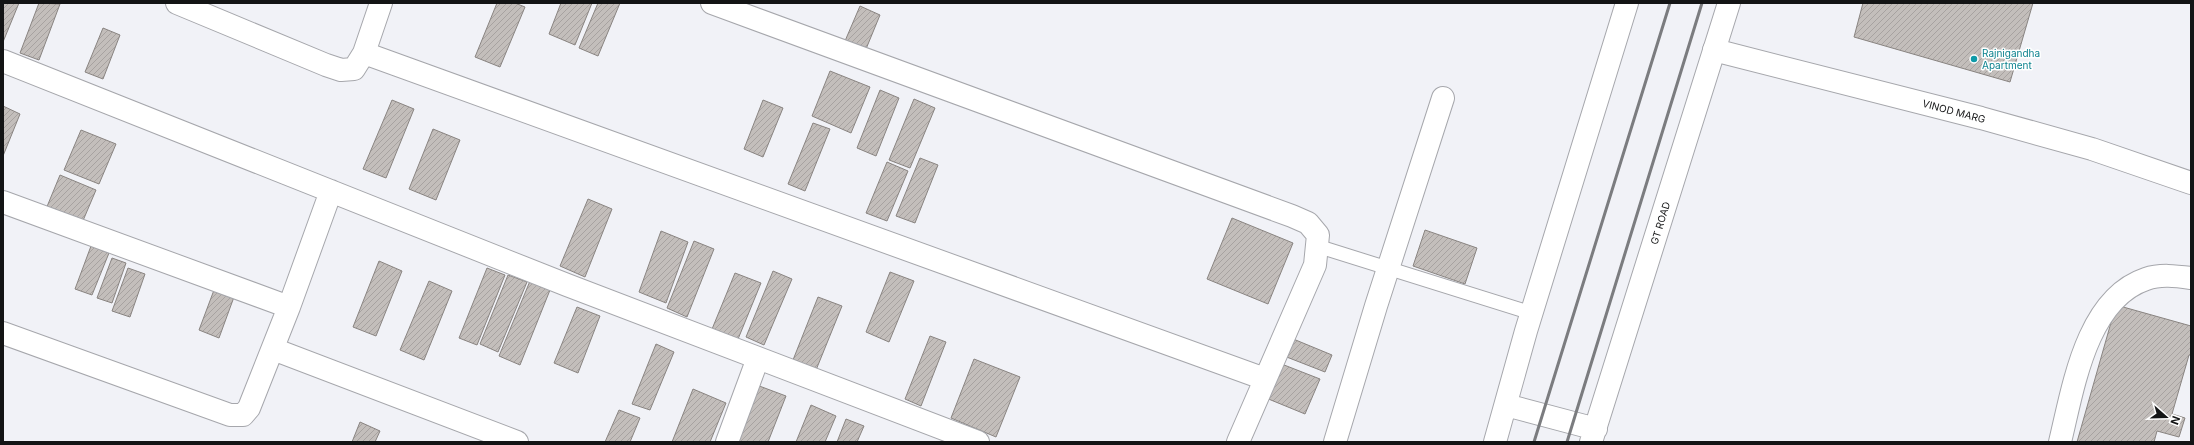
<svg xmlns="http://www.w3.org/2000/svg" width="2194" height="445" font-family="Inter,sans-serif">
<defs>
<pattern id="building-hatch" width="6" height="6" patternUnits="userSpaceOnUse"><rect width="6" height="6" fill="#c3bebb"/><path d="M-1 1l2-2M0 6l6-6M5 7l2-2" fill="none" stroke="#a7a2a0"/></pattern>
</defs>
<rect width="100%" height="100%" fill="#f1f2f7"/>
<path fill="url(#building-hatch)" stroke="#898481" d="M 3,3 L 19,3 L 3,42 Z
M 39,3 L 60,4 L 39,60 L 20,53 Z
M 497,3 L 515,3 L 525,7 L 500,67 L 475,57 Z
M 561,3 L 592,3 L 575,45 L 549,34 Z
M 598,3 L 620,3 L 598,56 L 579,48 Z
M 1863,3 L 2033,3 L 2010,82 L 1854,37 Z
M 860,6 L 880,15 L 866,49 L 845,41 Z
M 103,28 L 120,35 L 103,79 L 85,72 Z
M 830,71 L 870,87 L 851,133 L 812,116 Z
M 880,90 L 899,98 L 876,156 L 857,148 Z
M 914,99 L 935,108 L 910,168 L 889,160 Z
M 392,100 L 414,109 L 386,178 L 363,169 Z
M 763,100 L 783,108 L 763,157 L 744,149 Z
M 3,106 L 20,114 L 3,156 Z
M 813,123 L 830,129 L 805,191 L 788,184 Z
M 433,129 L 460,140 L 436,200 L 409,189 Z
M 81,130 L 116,144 L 99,184 L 64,170 Z
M 920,158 L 938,165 L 915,223 L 896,216 Z
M 887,162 L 908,171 L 887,221 L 866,213 Z
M 60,175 L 96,190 L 82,223 L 46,209 Z
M 588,199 L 612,209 L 585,277 L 560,266 Z
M 1232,218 L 1293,243 L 1268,304 L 1207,279 Z
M 1425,230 L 1477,248 L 1465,284 L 1413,266 Z
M 661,231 L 688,242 L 666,303 L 639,292 Z
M 694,241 L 714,249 L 687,317 L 667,308 Z
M 91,246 L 109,253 L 92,295 L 75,289 Z
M 112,258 L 126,263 L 112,303 L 97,298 Z
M 379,261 L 402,271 L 376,336 L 353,327 Z
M 128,268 L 145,274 L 130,317 L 112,311 Z
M 487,268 L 505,275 L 477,345 L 459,338 Z
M 773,271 L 792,279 L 764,345 L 746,337 Z
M 890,272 L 914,281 L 889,342 L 866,332 Z
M 735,273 L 761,283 L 736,344 L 710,334 Z
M 508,275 L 527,282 L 498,352 L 480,344 Z
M 429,281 L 452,291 L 424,360 L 400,350 Z
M 530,281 L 550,290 L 520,365 L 499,356 Z
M 214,290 L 234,297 L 219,338 L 199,330 Z
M 818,297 L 842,306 L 814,375 L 791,365 Z
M 2116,305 L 2191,326 L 2191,355 L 2189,355 L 2172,414 L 2185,418 L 2179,437 L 2157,431 L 2154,442 L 2077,442 Z
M 577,307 L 600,316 L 578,373 L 554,363 Z
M 930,336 L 946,342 L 921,406 L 905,399 Z
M 1286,336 L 1332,355 L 1325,372 L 1279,354 Z
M 656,344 L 674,352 L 650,410 L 632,404 Z
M 974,359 L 1020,377 L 996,437 L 951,418 Z
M 1279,363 L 1320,379 L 1305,414 L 1266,398 Z
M 754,384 L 786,396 L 768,442 L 739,442 L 731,439 Z
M 693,389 L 726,403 L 710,442 L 672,442 Z
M 811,405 L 836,416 L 825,442 L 796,442 Z
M 619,410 L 640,418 L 630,442 L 605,442 Z
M 846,419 L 864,426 L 857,442 L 837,442 Z
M 360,422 L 380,431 L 375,442 L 352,442 Z"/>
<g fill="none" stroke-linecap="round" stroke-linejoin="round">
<g stroke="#a6a7ac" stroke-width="15">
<path id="service" d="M 1317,246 L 1531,313"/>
</g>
<g stroke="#a6a7ac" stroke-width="24">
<path id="minor" d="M 177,3 L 326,65 L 341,70 L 354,69 L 364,53 L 381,3
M 712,3 L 1292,216 L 1308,223 L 1318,235 L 1315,265 L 1238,442
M 364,53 L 1265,379
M 3,61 L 567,285 L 978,442
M 3,202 L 289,307
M 3,333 L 230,415 L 243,415 L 249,408 L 289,307 L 331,191
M 273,349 L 517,442
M 727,442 L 758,358
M 1335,442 L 1376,306 L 1443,98
M 2060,442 C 2073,389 2086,299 2146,279 C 2160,274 2176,276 2191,278"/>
</g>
<g stroke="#a6a7ac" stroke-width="24">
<path id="tertiary" d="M 1714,50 L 1981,118 L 2092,149 L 2191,183"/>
</g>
<g stroke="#a6a7ac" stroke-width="24">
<path id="trunk" d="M 1506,405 L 1596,429
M 1495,442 L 1526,331 L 1627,3
M 1591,442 L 1729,3"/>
</g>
<use href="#service" stroke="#fff" stroke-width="13"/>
<use href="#minor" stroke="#fff" stroke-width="22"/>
<use href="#tertiary" stroke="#fff" stroke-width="22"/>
<use href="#trunk" stroke="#fff" stroke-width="22"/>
<path stroke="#7b7c7f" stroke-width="3" d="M 1534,442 L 1670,3
M 1567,442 L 1702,3"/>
</g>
<circle fill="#0f9aa8" stroke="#fff" stroke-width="1.5" cx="1974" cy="59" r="4"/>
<g text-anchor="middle" stroke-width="3" stroke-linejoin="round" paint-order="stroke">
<g font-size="10" fill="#0d838f" stroke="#fff" text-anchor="start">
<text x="1982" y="57">Rajnigandha<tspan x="1982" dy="12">Apartment</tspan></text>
</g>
<g font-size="10" fill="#131415" stroke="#fff">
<text transform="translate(1954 111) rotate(15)" y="4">VINOD MARG</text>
<text transform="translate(1660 223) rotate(-73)" y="4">GT ROAD</text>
</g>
</g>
<rect width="2194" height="445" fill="none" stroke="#131415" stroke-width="8"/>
<g transform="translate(2166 417) rotate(110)" stroke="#ffffff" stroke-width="3" paint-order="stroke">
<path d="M0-3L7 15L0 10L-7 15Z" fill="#131415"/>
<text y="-6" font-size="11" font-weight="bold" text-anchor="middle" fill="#131415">N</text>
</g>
</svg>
